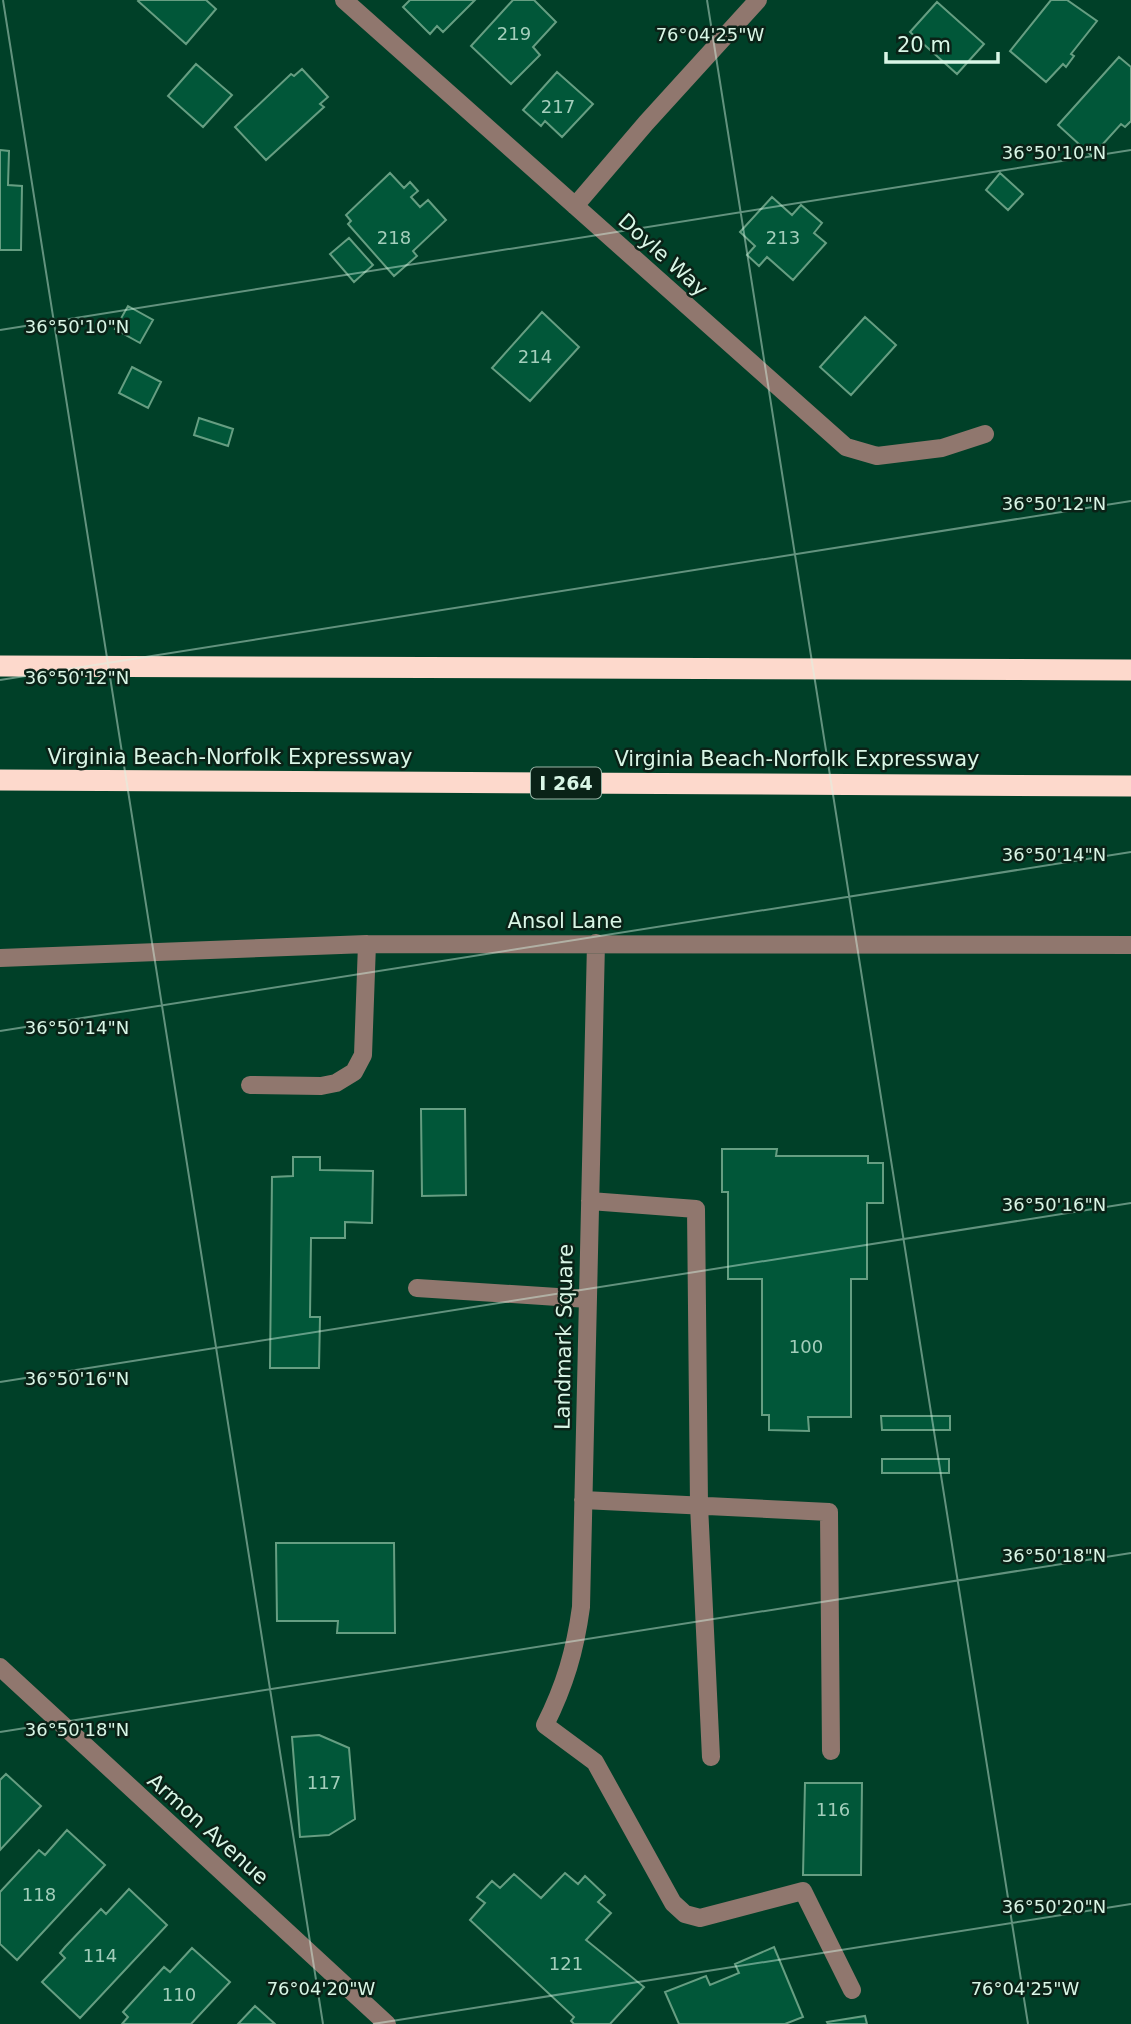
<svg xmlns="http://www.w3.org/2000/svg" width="1131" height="2024" font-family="'DejaVu Sans',sans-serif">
<rect width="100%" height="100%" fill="#004028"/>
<path fill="#015739" stroke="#669e82" stroke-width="2" d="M 139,0 L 206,0 L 216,9 L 186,44 L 138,1 Z
M 410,0 L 475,0 L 443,32 L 437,26 L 430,34 L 403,7 Z
M 513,0 L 534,0 L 556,22 L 533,47 L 540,55 L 511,84 L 471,46 Z
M 1051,0 L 1067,0 L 1097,21 L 1071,54 L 1074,56 L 1066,67 L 1063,64 L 1046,82 L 1010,51 Z
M 937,2 L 984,44 L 957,74 L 910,32 Z
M 1119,57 L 1131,67 L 1131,121 L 1125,127 L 1121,124 L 1092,156 L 1058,125 Z
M 196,64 L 232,95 L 203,127 L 168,96 Z
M 302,69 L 328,97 L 320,104 L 324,107 L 266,160 L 235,127 L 291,74 L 294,76 Z
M 557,72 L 593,104 L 562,137 L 545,121 L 541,126 L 523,110 Z
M 0,150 L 9,151 L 8,185 L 22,186 L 21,250 L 0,250 Z
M 390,173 L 404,188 L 410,182 L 418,191 L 411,197 L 420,207 L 428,200 L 446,220 L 413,251 L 417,256 L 394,276 L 348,224 L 351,221 L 346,215 Z
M 1000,173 L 1023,194 L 1008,210 L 986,190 Z
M 772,197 L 792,215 L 801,205 L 822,223 L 814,233 L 826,243 L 793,280 L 767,257 L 759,266 L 747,255 L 755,246 L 740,232 Z
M 349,238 L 373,265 L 354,282 L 330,254 Z
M 128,306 L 153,320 L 140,343 L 115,329 Z
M 542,312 L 579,347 L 530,401 L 492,368 Z
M 865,317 L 896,345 L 851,395 L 820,367 Z
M 132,367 L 161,382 L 148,408 L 119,393 Z
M 199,418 L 233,429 L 228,446 L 194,435 Z
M 421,1109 L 465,1109 L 466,1195 L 422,1196 Z
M 722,1149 L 777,1149 L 776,1156 L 868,1156 L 868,1163 L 883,1163 L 883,1203 L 867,1203 L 867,1279 L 851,1279 L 851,1417 L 808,1417 L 809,1431 L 769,1430 L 769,1415 L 762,1415 L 762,1279 L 728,1279 L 728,1192 L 722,1192 Z
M 293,1157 L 320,1157 L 320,1170 L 373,1171 L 372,1223 L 345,1222 L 345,1238 L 311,1238 L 310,1317 L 320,1317 L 319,1368 L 270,1368 L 272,1177 L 293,1176 Z
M 881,1416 L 950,1416 L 950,1430 L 882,1430 Z
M 882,1459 L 949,1459 L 949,1473 L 882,1473 Z
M 276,1543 L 394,1543 L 395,1633 L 337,1633 L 338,1621 L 277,1621 Z
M 319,1735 L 349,1748 L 355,1819 L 329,1835 L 300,1837 L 292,1737 Z
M 6,1774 L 41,1806 L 0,1850 L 0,1780 Z
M 805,1783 L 862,1783 L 861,1875 L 803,1875 Z
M 67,1830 L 105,1865 L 17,1960 L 0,1944 L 0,1892 L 39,1850 L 45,1855 Z
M 565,1873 L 578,1884 L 585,1876 L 605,1895 L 598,1902 L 611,1913 L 586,1940 L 644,1987 L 610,2024 L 574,2024 L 571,2021 L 574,2017 L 470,1920 L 485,1903 L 477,1897 L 492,1881 L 500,1888 L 514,1874 L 541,1898 Z
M 129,1889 L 167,1925 L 80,2018 L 42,1982 L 65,1958 L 60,1953 L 65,1947 L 101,1909 L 106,1914 Z
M 774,1947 L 803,2017 L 785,2024 L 679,2024 L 665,1992 L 706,1976 L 710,1985 L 739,1973 L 735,1964 Z
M 192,1948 L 230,1982 L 191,2024 L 122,2024 L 128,2017 L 123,2012 L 164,1967 L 170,1972 Z
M 255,2006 L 275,2024 L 238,2024 Z
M 865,2016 L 867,2024 L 828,2024 L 827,2022 Z"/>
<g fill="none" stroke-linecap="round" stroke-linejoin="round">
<path stroke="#90776e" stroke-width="18" d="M 344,0 L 846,447 L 877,456 L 942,448 L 985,434
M 575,206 L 646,123 L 758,0
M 596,943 L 581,1607 C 575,1651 565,1685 545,1725 L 595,1762 L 673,1903 L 685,1914 L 700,1918 L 803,1891 L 852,1990
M 0,958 L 367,944 L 1131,945
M 250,1085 L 321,1086 L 336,1083 L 354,1072 L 363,1055 L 367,944
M 590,1201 L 696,1209 L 699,1505 L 711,1757
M 417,1288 L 588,1299
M 583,1500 L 829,1512 L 831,1751
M 0,1667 L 387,2024"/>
<path stroke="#fdd9cc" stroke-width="21" d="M 0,666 L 1131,670
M 0,780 L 1131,786"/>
</g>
<path fill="none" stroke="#d9f6e6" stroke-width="2" stroke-opacity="0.45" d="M 3,0 L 323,2024M 707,0 L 1028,2024M 0,330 L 1131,150M 0,680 L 1131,501M 0,1031 L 1131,852M 0,1382 L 1131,1203M 0,1732 L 1131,1553M 373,2024 L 1131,1904"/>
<g text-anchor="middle" stroke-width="5" stroke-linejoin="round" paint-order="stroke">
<g font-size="18" fill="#a3cebb">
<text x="514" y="40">219</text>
<text x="558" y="113">217</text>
<text x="394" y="244">218</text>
<text x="783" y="244">213</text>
<text x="535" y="363">214</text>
<text x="806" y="1353">100</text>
<text x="324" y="1789">117</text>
<text x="833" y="1816">116</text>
<text x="39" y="1901">118</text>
<text x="100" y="1962">114</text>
<text x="566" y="1970">121</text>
<text x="179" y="2001">110</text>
</g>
<rect fill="#0a2217" stroke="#9bb6a8" stroke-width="2" x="531" y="767.5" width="70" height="31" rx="5"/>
<g font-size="19" font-weight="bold" fill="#d9f6e6">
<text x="566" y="790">I 264</text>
</g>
<g font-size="21" fill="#d9f6e6" stroke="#0a2217">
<text transform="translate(663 255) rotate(42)" y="7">Doyle Way</text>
<text x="230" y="764">Virginia Beach-Norfolk Expressway</text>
<text x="797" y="766">Virginia Beach-Norfolk Expressway</text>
<text x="565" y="928">Ansol Lane</text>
<text transform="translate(564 1337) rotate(-89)" y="7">Landmark Square</text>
<text transform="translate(208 1829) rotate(42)" y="7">Armon Avenue</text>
</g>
</g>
<g font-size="18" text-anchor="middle" fill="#d9f6e6" stroke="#0a2217" stroke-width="5" stroke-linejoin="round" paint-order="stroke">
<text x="710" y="41">76°04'25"W</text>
<text x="1054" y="159">36°50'10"N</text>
<text x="77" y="333">36°50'10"N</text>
<text x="1054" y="510">36°50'12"N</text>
<text x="77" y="684">36°50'12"N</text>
<text x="1054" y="861">36°50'14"N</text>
<text x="77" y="1034">36°50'14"N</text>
<text x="1054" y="1211">36°50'16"N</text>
<text x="77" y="1385">36°50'16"N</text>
<text x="1054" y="1562">36°50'18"N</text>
<text x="77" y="1736">36°50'18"N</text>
<text x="1054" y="1913">36°50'20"N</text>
<text x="321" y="1995">76°04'20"W</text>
<text x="1025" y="1995">76°04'25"W</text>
</g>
<path d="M886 52v10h112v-10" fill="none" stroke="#d9f6e6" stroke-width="3.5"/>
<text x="897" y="52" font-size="21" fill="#d9f6e6" stroke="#0a2217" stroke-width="5" paint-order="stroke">20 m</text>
</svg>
